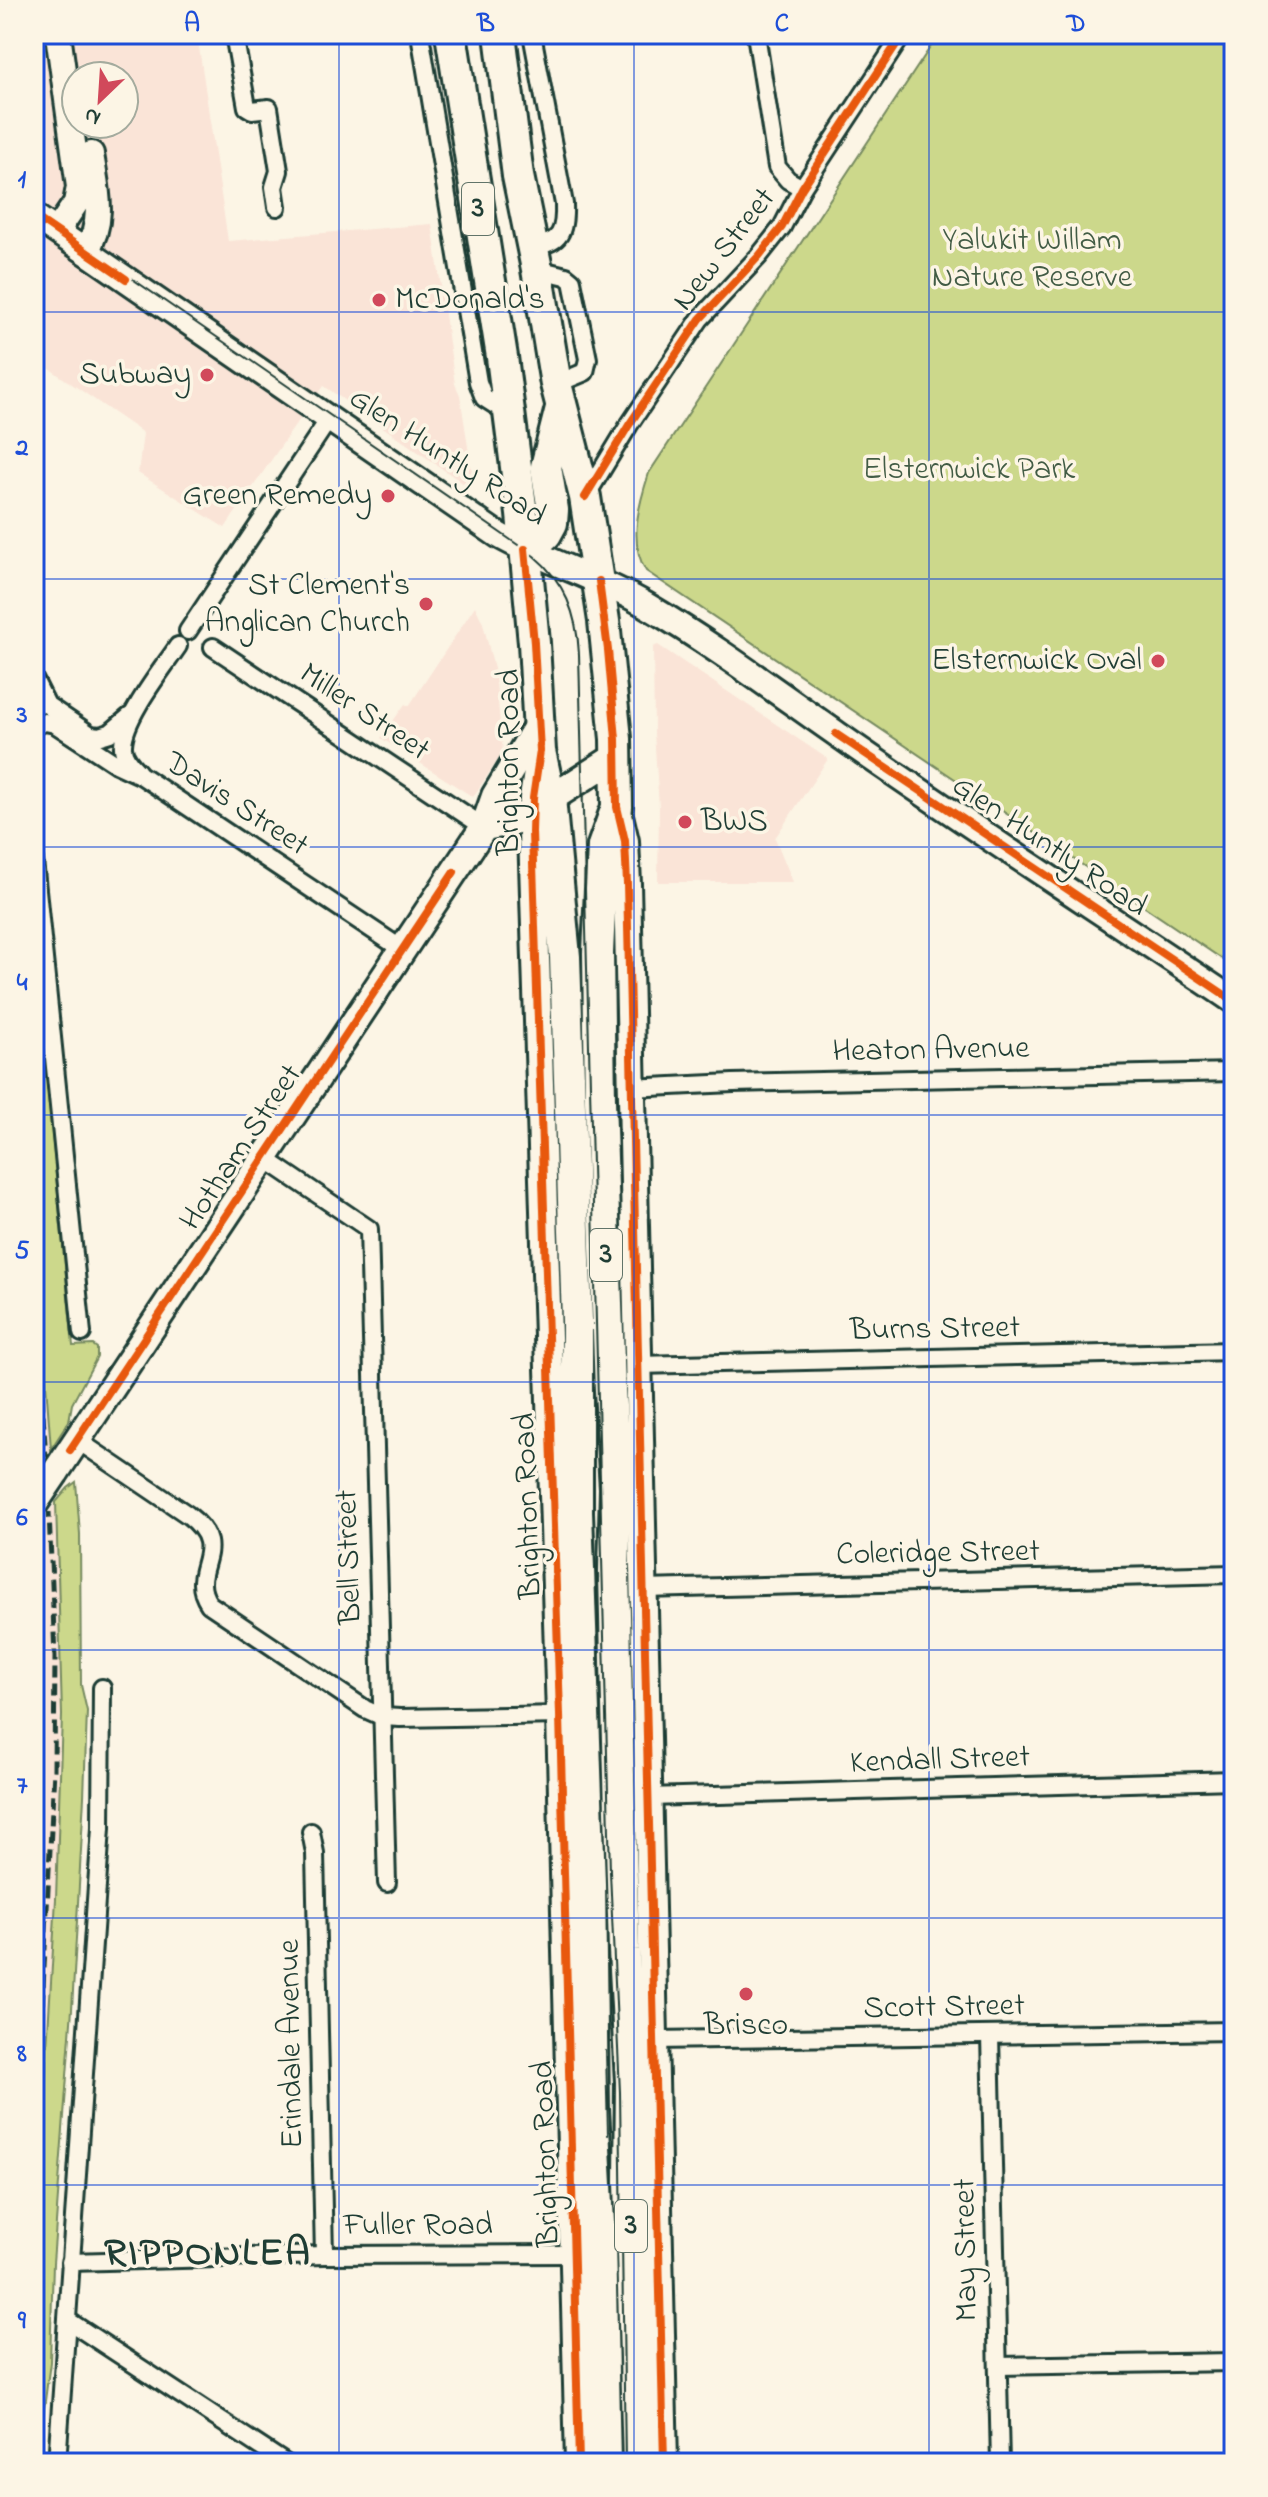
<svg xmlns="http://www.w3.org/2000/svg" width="1268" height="2497" font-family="'Indie Flower',sans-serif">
	<rect width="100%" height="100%" fill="#fcf5e5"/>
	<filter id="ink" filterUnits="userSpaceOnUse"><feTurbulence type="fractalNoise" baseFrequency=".0125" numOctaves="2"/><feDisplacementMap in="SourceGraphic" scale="16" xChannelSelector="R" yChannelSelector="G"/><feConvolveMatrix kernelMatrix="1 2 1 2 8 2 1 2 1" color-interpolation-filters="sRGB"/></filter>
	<g filter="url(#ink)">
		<g fill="#fae4d7" fill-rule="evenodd">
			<path d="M34,34h163l31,207 204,-17 23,160 5,11 13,84 -9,5 -140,-98 -37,51 -62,91 -87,-55 5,-40 -109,-75zM76,76h48v48h-48z"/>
			<polygon points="475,606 483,623 495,673 503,752 473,797 381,738 405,704 409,706"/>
			<polygon points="658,645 828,759 775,838 793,882 658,882 659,807 654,733 653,647"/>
			<polygon points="34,1227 51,1449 34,1475"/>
			<polygon points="56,1502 61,1651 60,1772 56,1899 34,2264 34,1882 40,1674 35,1534"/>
		</g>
		<g fill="#ccd88b" stroke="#768a60" stroke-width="2">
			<path d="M939,34h295v933l-588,-396c-18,-29 -7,-67 3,-98z"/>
			<polygon points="34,953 73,1346 93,1345 97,1348 97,1357 72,1404 69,1421 51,1449 34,1227"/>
			<polygon points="76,1482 80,1534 81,1685 87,1711 84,1797 72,2009 53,2263 50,2362 37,2463 34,2463 34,2264 56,1899 62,1715 56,1502 68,1488"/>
			<polygon points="35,1534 40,1674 34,1882 34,1536"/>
		</g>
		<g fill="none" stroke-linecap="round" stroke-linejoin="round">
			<defs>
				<g id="street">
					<polyline points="234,34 247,107 252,110 269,108 279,171 274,187 277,207"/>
					<polyline points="420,34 478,382 484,398 509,414"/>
					<path d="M532,34l32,170c1,27 -3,40 -31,42"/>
					<polyline points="756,34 777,167 788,180 802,188"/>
					<polyline points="537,269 566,276 572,281 588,359 585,372 556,384"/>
					<polyline points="586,496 629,425 700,319 759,256 782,227 802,188 903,34"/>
					<polyline points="188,631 329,419"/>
					<polyline points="213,647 484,827"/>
					<polyline points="34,679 47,705 91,735 100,736 110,733 130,716"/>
					<polyline points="34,726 45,722 55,724 116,764 142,776 403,950"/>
					<path d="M138,772c-7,-7 -16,-16 -15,-27 1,-28 39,-75 55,-99"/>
					<polyline points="34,860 82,1333"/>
					<polyline points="630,1088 733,1083 1234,1072"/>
					<polyline points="264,1158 369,1229 387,1883"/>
					<polyline points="638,1365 1234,1351"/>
					<path d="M77,1440l111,75c46,35 -3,54 21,89l156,105 18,8 17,1 160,-3"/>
					<polyline points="643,1589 1234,1574"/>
					<polyline points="648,1797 1234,1780"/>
					<polyline points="311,1832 315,1853 324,2255"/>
					<polyline points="990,2036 1000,2463"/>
					<polyline points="654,2040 1234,2031"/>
					<polyline points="70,2262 324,2255 574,2254"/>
					<polyline points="67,2320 285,2463"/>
					<polyline points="998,2366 1234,2362"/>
					<polyline points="57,2463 101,1828 102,1688"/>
				</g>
				<g id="secondary">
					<path d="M34,216l464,319c47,27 101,42 148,70 66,39 128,85 191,129 130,91 265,178 397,267"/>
					<polyline points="57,231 76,203 79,187 58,34"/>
					<path d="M86,251c20,-31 10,-63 5,-97"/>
				</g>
				<g id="primary">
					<polyline points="539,760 533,798 532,832 560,1715 579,2463"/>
					<polyline points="617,807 625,841 627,884 664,2463"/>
					<polyline points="484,827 508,823 519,819 617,756"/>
					<polyline points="55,1473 484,827 495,796 538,725"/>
				</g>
				<g id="highway">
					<polyline points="451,34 502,357 522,514 534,643 540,751 550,798 565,957 577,1321 577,1512 590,1884 593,2109 600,2242 605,2463"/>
					<polyline points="500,34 518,176 537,269 556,384 585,497 604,621 616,739 617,807 603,846 598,953 600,1100 610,1390 616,1488 614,1572 617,1705 624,1950 631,2082 630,2181 638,2463"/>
					<polyline points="527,551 546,534 552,523 553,510 546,467 561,408"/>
				</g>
			</defs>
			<use href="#street" stroke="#1f3d34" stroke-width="22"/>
			<use href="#secondary" stroke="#1f3d34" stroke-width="30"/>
			<use href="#primary" stroke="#1f3d34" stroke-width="32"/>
			<use href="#highway" stroke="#1f3d34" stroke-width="36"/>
			<use href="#street" stroke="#fcf5e5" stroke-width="16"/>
			<use href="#secondary" stroke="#fcf5e5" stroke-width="24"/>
			<use href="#primary" stroke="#fcf5e5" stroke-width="26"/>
			<use href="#highway" stroke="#fcf5e5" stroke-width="30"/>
			<g stroke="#1f3d34" stroke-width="2">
				<path d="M34,211l500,345c31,26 43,58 45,98l31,1218 10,220 5,371"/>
				<polyline points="606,2051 608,2135"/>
			</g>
			<g stroke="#1f3d34" stroke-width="5" stroke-dasharray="12 6" stroke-linecap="butt">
				<polyline points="34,1289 46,1457"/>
				<polyline points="34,2166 54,1770 55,1657 49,1512"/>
			</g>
			<defs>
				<polyline id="primary-bridge" points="34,1504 55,1473"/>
			</defs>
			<use href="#primary-bridge" stroke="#1f3d34" stroke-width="32" stroke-linecap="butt"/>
			<use href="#primary-bridge" stroke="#fcf5e5" stroke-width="26"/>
			<defs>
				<g id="cycleway">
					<polyline points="34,216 126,279"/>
					<polyline points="585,497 629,425 700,319 759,256 782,227 802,188 903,34"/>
					<polyline points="525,549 534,643 540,751 533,798 532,832 560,1715 579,2463"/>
					<polyline points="599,581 608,650 616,739 617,807 625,841 627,884 664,2463"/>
					<polyline points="836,734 1234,1001"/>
					<polyline points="70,1450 454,872"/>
				</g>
			</defs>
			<use href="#cycleway" stroke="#fcf5e5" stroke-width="13"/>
			<use href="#cycleway" stroke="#e8590c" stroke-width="8"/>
		</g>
	</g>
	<path fill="none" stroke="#1d4ed8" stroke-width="2" stroke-opacity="0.55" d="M339,34v2429M634,34v2429M929,34v2429M34,312h1200M34,579h1200M34,847h1200M34,1115h1200M34,1382h1200M34,1650h1200M34,1918h1200M34,2185h1200"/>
	<g fill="#d1495b" stroke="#fcf5e5" stroke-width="3">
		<circle cx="379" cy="300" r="8"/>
		<circle cx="207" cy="375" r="8"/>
		<circle cx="388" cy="496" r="8"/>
		<circle cx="426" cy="604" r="8"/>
		<circle cx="1158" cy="661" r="8"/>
		<circle cx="685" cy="822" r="8"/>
		<circle cx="746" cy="1994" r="8"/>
	</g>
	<g text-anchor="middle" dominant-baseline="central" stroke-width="7" stroke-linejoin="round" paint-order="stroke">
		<g fill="#fcf5e5" stroke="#617469" stroke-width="2">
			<rect x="462" y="183" width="32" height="52" rx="6"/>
			<rect x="590" y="1229" width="32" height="52" rx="6"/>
			<rect x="615" y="2200" width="32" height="52" rx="6"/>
		</g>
		<g font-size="30" font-weight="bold" fill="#1f3d34">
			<text x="478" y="209">3</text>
			<text x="606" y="1255">3</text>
			<text x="631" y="2226">3</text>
		</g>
		<g font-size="32" fill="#425c45" stroke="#fcf5e5">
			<text x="1032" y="241">Yalukit Willam<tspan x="1032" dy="37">Nature Reserve</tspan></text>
			<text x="969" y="470">Elsternwick Park</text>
		</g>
		<g font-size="32" fill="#1f3d34" stroke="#fcf5e5">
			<text transform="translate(725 250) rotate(-52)">New Street</text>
			<text transform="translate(447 458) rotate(33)">Glen Huntly Road</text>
			<text transform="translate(364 713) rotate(34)">Miller Street</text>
			<text transform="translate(510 762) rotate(-90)">Brighton Road</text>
			<text transform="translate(236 805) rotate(33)">Davis Street</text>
			<text transform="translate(1049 847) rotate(34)">Glen Huntly Road</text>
			<text transform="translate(931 1051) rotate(-1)">Heaton Avenue</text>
			<text transform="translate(242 1148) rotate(-56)">Hotham Street</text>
			<text transform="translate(935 1330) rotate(-1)">Burns Street</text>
			<text transform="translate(529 1506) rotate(-92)">Brighton Road</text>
			<text transform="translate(938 1554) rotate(-1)">Coleridge Street</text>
			<text transform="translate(350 1557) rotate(-92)">Bell Street</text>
			<text transform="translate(940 1761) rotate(-2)">Kendall Street</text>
			<text transform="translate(944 2008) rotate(-1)">Scott Street</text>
			<text transform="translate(292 2044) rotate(-91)">Erindale Avenue</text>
			<text transform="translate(547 2154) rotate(-92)">Brighton Road</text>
			<text x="418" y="2226">Fuller Road</text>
			<text transform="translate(967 2250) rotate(-91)">May Street</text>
		</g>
		<g font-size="32" fill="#1f3d34" stroke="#fcf5e5" text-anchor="end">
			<text x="395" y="300" text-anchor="start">McDonald's</text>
			<text x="191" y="375">Subway</text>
			<text x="372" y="496">Green Remedy</text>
			<text x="410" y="586">St Clement's<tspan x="410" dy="37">Anglican Church</tspan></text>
			<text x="1142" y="661">Elsternwick Oval</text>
			<text x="701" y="822" text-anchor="start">BWS</text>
			<text x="746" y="2026" text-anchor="middle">Brisco</text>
		</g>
		<g font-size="40" font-weight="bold" letter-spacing="2" fill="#1f3d34" stroke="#fcf5e5">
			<text x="208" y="2254">RIPPONLEA</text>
		</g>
	</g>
	<rect width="1268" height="2497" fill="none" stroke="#fcf5e5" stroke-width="88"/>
	<g transform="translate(100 100) rotate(205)"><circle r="38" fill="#fcf5e5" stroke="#a4ab9e" stroke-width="2"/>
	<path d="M0-6L14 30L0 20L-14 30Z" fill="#d1495b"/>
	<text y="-12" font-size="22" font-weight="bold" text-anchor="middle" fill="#1f3d34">N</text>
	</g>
	<rect x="44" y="44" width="1180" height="2409" fill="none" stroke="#1d4ed8" stroke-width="3"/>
	<g font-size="26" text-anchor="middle" font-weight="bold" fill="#1d4ed8">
		<text x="192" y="31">A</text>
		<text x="486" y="31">B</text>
		<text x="782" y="31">C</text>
		<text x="1076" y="31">D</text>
		<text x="22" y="187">1</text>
		<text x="22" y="455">2</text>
		<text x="22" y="722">3</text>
		<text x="22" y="990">4</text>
		<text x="22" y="1258">5</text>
		<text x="22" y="1525">6</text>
		<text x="22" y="1793">7</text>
		<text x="22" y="2061">8</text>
		<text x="22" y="2328">9</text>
	</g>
</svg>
